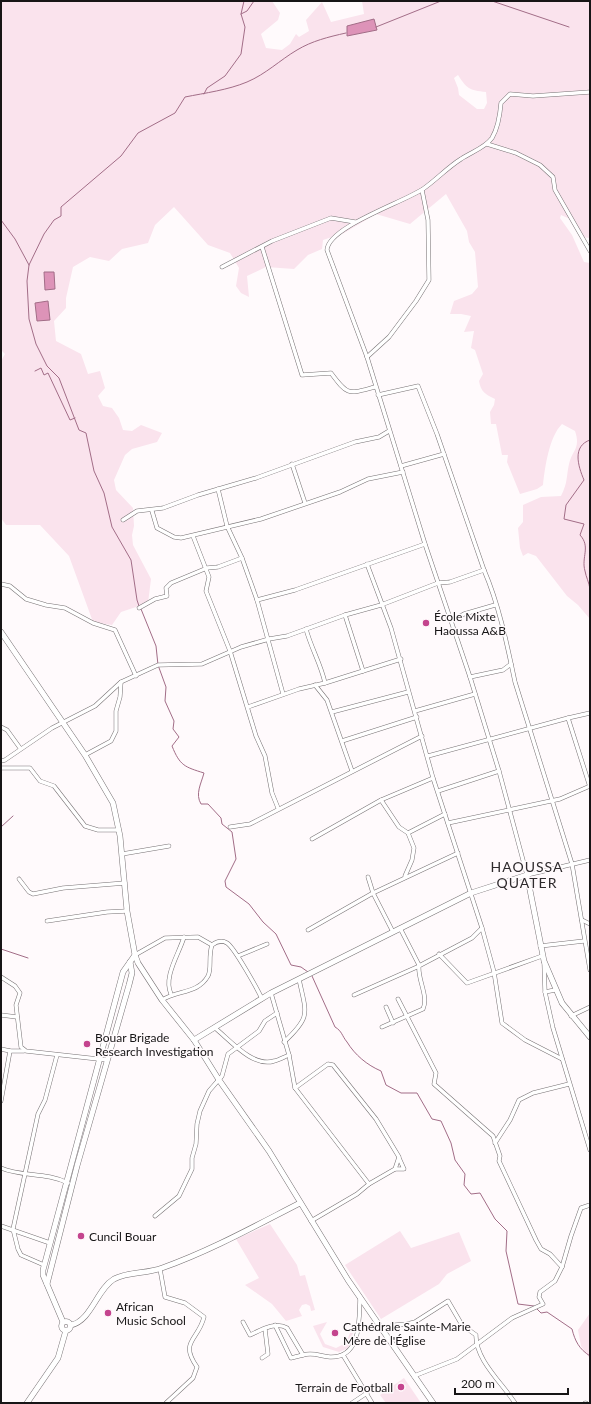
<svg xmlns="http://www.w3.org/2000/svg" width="591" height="1404" font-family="Lato,sans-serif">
	<rect width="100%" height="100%" fill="#fffafc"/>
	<g fill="#fae3ed" fill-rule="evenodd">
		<path d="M1,1h271l8,12 -2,7 -17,14 5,14 16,2 8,-6 6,-10 3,3 10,-6 -3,-11 16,-18 9,20 33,-8 -2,-13h228v237l-10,-1 -10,-18 -9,-4 -1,3 12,17 12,27 6,1v356l-12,-14 -11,-9 -31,-40 -8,-3 -5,3 -3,-8 -2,-20 5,-6v-17l18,-8 20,-1c7,-14 5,-18 8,-32 3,-14 12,-15 6,-33l-13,-7c-13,13 -17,43 -19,61l-6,4 -17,5 -13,-32 1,-7h-6l-6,-31h-5l-1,-12 4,-7 1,-6c-10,-5 -14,-7 -16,-18l4,-7 -8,-24 -4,-2 3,-17 -10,1 7,-16 -10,-2h-11l4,-13 18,-7 6,-7 -3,-35 -6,-10 -2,-11 -21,-37 -36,30 -34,-10 -32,19 -21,7 -1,9 -14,6 -14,14 -28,-2 -19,9 2,21 -8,-4 -5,-7 3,-18 -9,-15 -22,-8 -34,-38 -19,18 -7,18 -26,6 -13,12 -19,-4 -17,10 -7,31v10l-12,13 2,20 25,13 7,20 12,-3 5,17 -7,8 5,10 9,2 7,10 4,12 9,1 9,-6 21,8 -5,9 -25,7 -7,6 -11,25 2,10 17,18 1,18 -2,9 1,10 18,34 -3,24 -27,9 -9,13 -19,-3 -24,-66 -29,-31h-34l-5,-7v-157l4,-7 -4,-4zM458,75c9,14 11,15 28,17l1,11 -3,6h-7l-18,-14 -1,-7 -4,-10z"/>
		<polygon points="270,1224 297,1265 300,1276 305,1275 315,1310 311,1311 310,1306 306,1304 302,1305 299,1310 302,1316 286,1321 272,1304 245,1285 259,1278 236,1239"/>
		<polygon points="400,1231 411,1248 459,1232 471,1261 447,1274 439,1284 381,1319 345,1265"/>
		<polygon points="590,1313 590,1359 581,1346 578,1330"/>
		<polygon points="327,1322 320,1334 325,1344 336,1348 346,1343 350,1333 353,1333 348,1348 339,1352 323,1347 313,1326"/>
		<polygon points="404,1378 421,1403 386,1403 380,1395"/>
	</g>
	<g fill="#dd93b8" stroke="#a26d87">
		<polygon points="374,19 377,30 347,36 347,26"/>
		<polygon points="44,272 54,272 55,289 45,290"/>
		<polygon points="48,301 50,320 37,321 35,303"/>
	</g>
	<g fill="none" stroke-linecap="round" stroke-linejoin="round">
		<g stroke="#a26d87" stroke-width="1">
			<polyline points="492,1 569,27"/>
			<polyline points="241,14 247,11 254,1"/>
			<polyline points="376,27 441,1"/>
			<polyline points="204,94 207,88 225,76 241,54 245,27 241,14 244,1"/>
			<polyline points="1,220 15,239 29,265"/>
			<polyline points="35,371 41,368 44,375 48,373 70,420 75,418"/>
			<path d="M590,440c-18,6 -12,26 -6,40l-18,25 -2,14 20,5 -4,11c11,12 1,22 5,36 1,6 4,11 5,18"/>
			<path d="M139,606l-2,-6 -6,-40 -19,-33 -8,-34 -10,-22 -8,-38 -7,-3 -20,-52 -12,-12 -11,-22 -7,-25 -2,-38 2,-16 15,-31 10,-14 7,-4v-9l60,-51 17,-23 37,-20 10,-16c20,-4 43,-7 62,-15 19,-8 33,-22 50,-32 15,-9 31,-13 49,-17"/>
			<path d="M141,609l15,37 2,19 8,22 -1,14 9,20 -1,8 6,8 -7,9c8,20 13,21 32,27 -3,11 -9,21 -3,31h7l13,14 1,6 10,8 4,27 -11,22 1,6 23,17 14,18 13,12 15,31 10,2 7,5"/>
			<polyline points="1,827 13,816"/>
			<polyline points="1,949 28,958"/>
			<path d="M312,976l23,51c7,4 7,9 12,15 8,13 20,23 34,29l5,14 15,8h16l15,26 9,2 10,22 4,17 10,14 -1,11 7,9 9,-1 15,26 12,12 -1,20 12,53 16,2"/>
			<path d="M536,1308l5,5 6,-1 25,17c3,12 7,20 18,27"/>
		</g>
		<defs>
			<g id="street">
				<path d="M590,92l-57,4 -23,-2 -9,9c-1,12 -3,25 -9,35 -7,10 -21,14 -31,21 -13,8 -25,21 -38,30 -19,13 -95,38 -96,61l40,107 58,187 45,133 29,94 28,104 63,-15"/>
				<polyline points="487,144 516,153 540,165 553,177 555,190 590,251"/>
				<path d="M262,247l40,128 29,-2c17,23 17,21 44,14"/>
				<polyline points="222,267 272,241 331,218 355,222"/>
				<polyline points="367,357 389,337 416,301 429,280 428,220 422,190"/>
				<polyline points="378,395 418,386 437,434 484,570"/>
				<polyline points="292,464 305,503"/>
				<polyline points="401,466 444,454"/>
				<polyline points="218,489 227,526 242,558 257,600 283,694"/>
				<polyline points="152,511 157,528 174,537 181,538 261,519 340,492 368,479 403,472"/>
				<polyline points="123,520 137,511 163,508 198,495 256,478 355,442 379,437 389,431"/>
				<polyline points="193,536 209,577 206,591 230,651 256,736 265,756 272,793 278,808"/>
				<polyline points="367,564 391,628 433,778 482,928 494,972 502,1023 525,1040 562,1059"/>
				<polyline points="1,584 10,586 26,599 46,605 65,608 93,623 115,630 136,676"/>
				<polyline points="257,600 295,590 425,544"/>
				<polyline points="139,608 155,599 167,596 166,588 171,583 207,568 218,567 242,558"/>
				<polyline points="345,615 363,671"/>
				<polyline points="451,621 464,614 495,605"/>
				<path d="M306,629c5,19 15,35 19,54"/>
				<polyline points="470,677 503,670 511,664"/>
				<polyline points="315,685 327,700 352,771"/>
				<polyline points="248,707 299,689 325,683 401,659"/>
				<polyline points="415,711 475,694"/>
				<polyline points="332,712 408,692"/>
				<polyline points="568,718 590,713"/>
				<polyline points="1,727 7,730 20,748"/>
				<polyline points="342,741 417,717"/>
				<polyline points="85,755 111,741 116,731 116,711 120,697 121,682"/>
				<polyline points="428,756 568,718 590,787"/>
				<path d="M1,761l4,-1 47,-32 43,-22 26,-24 37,-17 44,-1 39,-17 28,-8 18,-3 58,-21 36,-10 57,-22 12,-1 34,-12c15,35 23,74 31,112l57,182 18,106"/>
				<polyline points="1,768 30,768 40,781 54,786 85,826 98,830 119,830"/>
				<polyline points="438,791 499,771"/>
				<polyline points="381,800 399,827 408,833 414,848 412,860 405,876"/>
				<polyline points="448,823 560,799 590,786"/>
				<polyline points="230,827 250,824 422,736"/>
				<polyline points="408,833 445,814"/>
				<polyline points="312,839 381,800 433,778"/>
				<polyline points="122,854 169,846"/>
				<polyline points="368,877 373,893 393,932"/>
				<polyline points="19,879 29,892 33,894 63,888 125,883"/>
				<polyline points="582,920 590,924"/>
				<polyline points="47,921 107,912 127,911"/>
				<polyline points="308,930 373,893 458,853"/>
				<polyline points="540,946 584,941"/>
				<polyline points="439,954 467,983 542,956"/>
				<polyline points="135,955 165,938 198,937 212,945"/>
				<polyline points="238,956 267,944"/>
				<polyline points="544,962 545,992 553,1028 590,1150"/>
				<polyline points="1,977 15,986 20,993 16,1005 21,1047 26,1051 107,1060"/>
				<polyline points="545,992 555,990"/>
				<polyline points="271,993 289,1055 295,1088 369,1184 357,1194 311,1221"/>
				<path d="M171,994c-8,-17 8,-40 13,-57"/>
				<polyline points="354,995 417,967 472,938 482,928"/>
				<polyline points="398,999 436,1073 434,1084 493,1136 500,1156 499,1161 536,1240 541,1249 550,1254 562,1267"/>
				<path d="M162,1000c15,-10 36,-6 46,-24 4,-7 0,-20 4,-31 4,-3 10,-5 15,-2 7,4 31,47 35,56"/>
				<polyline points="386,1007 393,1023"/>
				<polyline points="1,1015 17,1017"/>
				<polyline points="571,1016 590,1007"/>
				<path d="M382,1027l41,-18c6,-13 -6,-30 -4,-44l-19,-37"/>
				<path d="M215,1028c15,12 38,40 59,33 5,-1 10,-4 15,-6"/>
				<path d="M284,1042c28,-26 22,-29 15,-63"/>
				<polyline points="1,1049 10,1051 1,1101"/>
				<polyline points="9,1051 24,1051"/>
				<polyline points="295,1088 328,1064 333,1065 376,1119 399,1157 395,1169 369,1184"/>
				<polyline points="495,1143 510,1120 519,1100 533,1093 569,1084"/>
				<path d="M1,1168c21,9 45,4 67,15"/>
				<polyline points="395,1169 404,1169 399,1158"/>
				<polyline points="155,1216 179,1196 192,1169 192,1158 196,1144 197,1124 200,1111 209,1091 222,1076 228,1054 259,1031 265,1021 277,1013"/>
				<polyline points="1,1226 50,1243"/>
				<polyline points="44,1265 21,1255 18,1249 13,1229 38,1114 45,1100 57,1055"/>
				<path d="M160,1269l5,28 20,6 19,14c-6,24 -25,24 -7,50l-4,11 -27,25"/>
				<path d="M243,1322l7,13c11,-5 26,-14 37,-7l16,27c10,-3 17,1 27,2 32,1 29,-38 30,-60"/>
				<polyline points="275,1325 291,1358 303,1355"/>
				<path d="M381,1329l14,-4 12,-1 8,-2 33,-21 14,24 14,10c-1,24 26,48 39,68"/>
				<polyline points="343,1355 372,1403"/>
				<polyline points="262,1358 268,1354 265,1329"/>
				<polyline points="414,1376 457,1359 512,1318 543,1304 539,1297 540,1292 555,1281 562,1267 571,1236 581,1208 590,1205"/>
				<polyline points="352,1403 367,1393"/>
				<polyline points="585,1403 586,1403"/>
			</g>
			<g id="secondary">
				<polyline points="1,632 85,755 113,803 120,836 127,911 135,955 138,963 162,1000 194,1040 219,1080 269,1151 348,1280 433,1403"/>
				<polyline points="194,1040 271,993 471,893 527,875 544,961 562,1003 590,1037"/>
				<polyline points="47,1284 77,1166 129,985 132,973 130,962"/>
				<circle cx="66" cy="1326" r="4.5"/>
				<polyline points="63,1322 43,1275 43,1270 123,972 135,955"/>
				<path d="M71,1325c20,-4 26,-36 43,-46 15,-8 33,-5 48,-11 48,-17 93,-42 138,-65"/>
				<polyline points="27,1403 58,1358 66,1330"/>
			</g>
		</defs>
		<use href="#street" stroke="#777274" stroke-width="4.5"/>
		<use href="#secondary" stroke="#777274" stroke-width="6"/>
		<use href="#street" stroke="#fff" stroke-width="3.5"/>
		<use href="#secondary" stroke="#fff" stroke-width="5"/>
	</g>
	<g fill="#c4448e" stroke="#fffafc" stroke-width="1.5">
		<circle cx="426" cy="623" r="4"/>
		<circle cx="87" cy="1044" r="4"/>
		<circle cx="81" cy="1236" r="4"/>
		<circle cx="108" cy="1313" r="4"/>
		<circle cx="335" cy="1333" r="4"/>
		<circle cx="401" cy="1387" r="4"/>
	</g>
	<g text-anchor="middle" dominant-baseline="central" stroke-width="3" stroke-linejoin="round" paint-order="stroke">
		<g font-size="12" fill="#171516" stroke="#fffafc" text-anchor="start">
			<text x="434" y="616">École Mixte<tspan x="434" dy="14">Haoussa A&amp;B</tspan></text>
			<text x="95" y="1037">Bouar Brigade<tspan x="95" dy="14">Research Investigation</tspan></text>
			<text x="89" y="1236">Cuncil Bouar</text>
			<text x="116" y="1306">African<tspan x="116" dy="14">Music School</tspan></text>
			<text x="343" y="1326">Cathédrale Sainte-Marie<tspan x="343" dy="14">Mère de l'Église</tspan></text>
			<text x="393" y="1387" text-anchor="end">Terrain de Football</text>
		</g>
		<g font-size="14" letter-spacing="1" fill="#2e2a2c" stroke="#fffafc">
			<text x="527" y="866">HAOUSSA<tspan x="527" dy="16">QUATER</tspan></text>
		</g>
	</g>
	<rect width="591" height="1404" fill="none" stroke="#171516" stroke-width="4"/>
	<path d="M455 1388v6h113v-6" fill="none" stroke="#171516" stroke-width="2"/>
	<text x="461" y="1388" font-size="12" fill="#171516" stroke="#fffafc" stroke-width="3" paint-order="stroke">200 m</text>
</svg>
